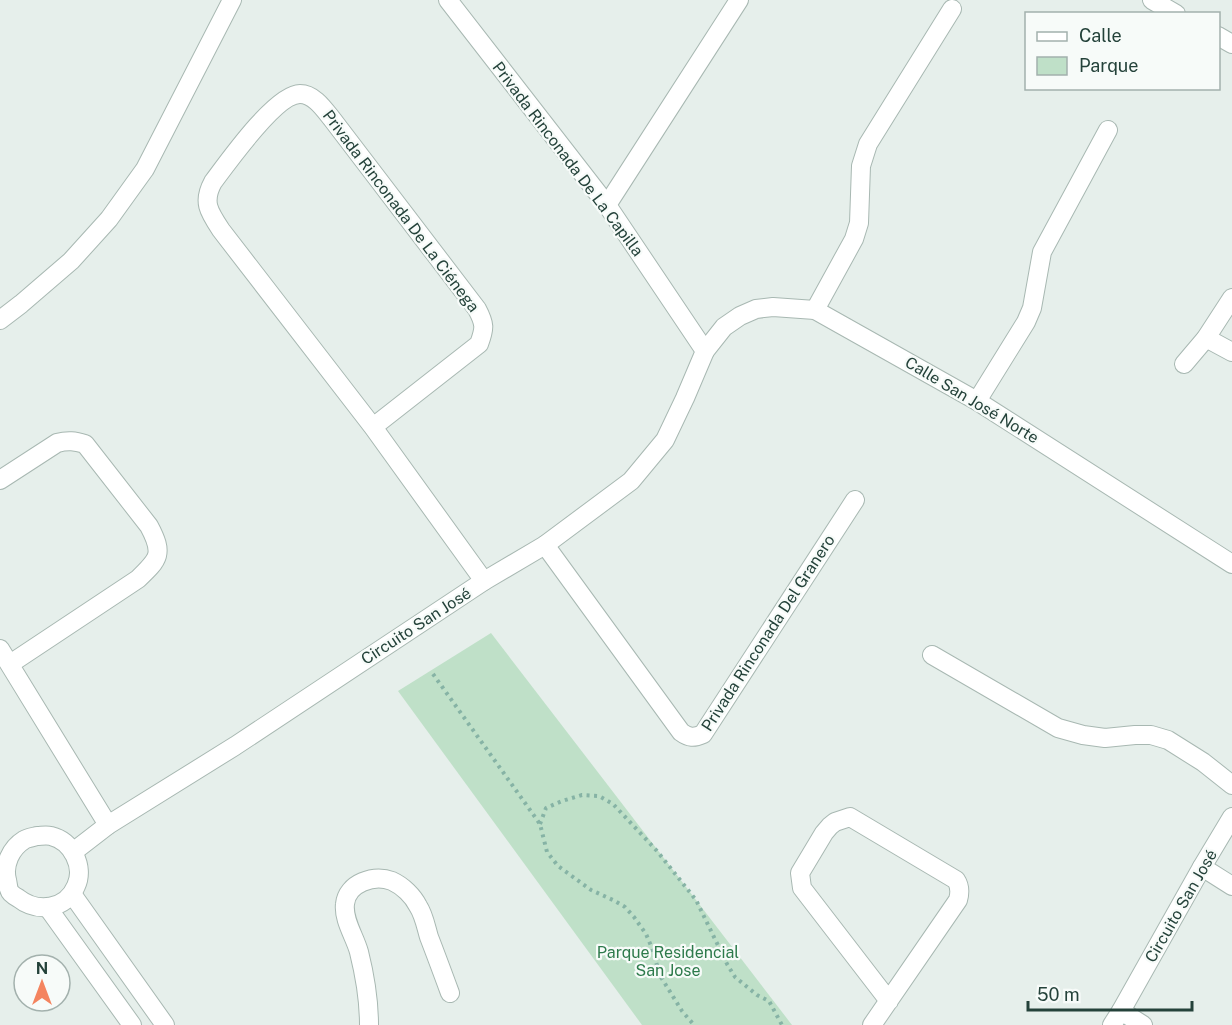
<svg xmlns="http://www.w3.org/2000/svg" width="1232" height="1025" font-family="'Public Sans',sans-serif">
	<rect width="100%" height="100%" fill="#e6efeb"/>
	<polygon fill="#bfe0c8" points="491,633 792,1025 642,1025 398,691"/>
	<g fill="none" stroke-linecap="round" stroke-linejoin="round">
		<defs>
			<g id="minor">
				<polyline points="448,0 607,205 705,351"/>
				<polyline points="607,205 739,0"/>
				<polyline points="815,310 854,239 859,223 861,166 868,144 952,9"/>
				<polyline points="1206,338 1232,352"/>
				<polyline points="1184,364 1206,338 1232,298"/>
				<polyline points="977,401 1026,322 1032,308 1042,252 1108,130"/>
				<path d="M373,427l106,-83c6,-16 6,-20 -2,-35l-145,-190c-8,-10 -18,-25 -32,-25 -24,0 -72,68 -87,88 -11,20 -4,30 8,48l152,197 111,154"/>
				<path d="M0,480l57,-37c11,-3 18,-2 28,1l64,82c15,28 10,33 -11,53l-128,85"/>
				<path d="M545,545l136,187c8,6 13,6 22,2l152,-234"/>
				<polyline points="0,649 108,825"/>
				<polyline points="932,655 1058,728 1083,735 1105,738 1135,735 1151,735 1168,740 1203,762 1232,785"/>
				<path d="M37,836c4,0 9,-1 14,0 21,5 34,31 25,50 -10,24 -39,27 -58,12 -2,-1 -5,-3 -7,-5 -3,-3 -3,-9 -4,-13 -4,-15 4,-32 17,-40 3,-2 9,-3 13,-4z"/>
				<polyline points="73,852 108,825 235,746 484,581 545,545 631,481 665,440 685,398 705,351 724,327 740,316 756,309 773,307 815,310 977,401 1232,564"/>
				<polyline points="1202,867 1232,886"/>
				<polyline points="72,894 165,1025"/>
				<polyline points="48,908 132,1025"/>
				<polyline points="1121,1011 1143,1025"/>
				<path d="M369,1025c0,-25 -4,-49 -10,-73 -4,-15 -16,-32 -14,-48 2,-21 29,-30 47,-23 11,5 21,15 26,25 6,9 8,21 11,31 7,18 14,37 21,56"/>
				<path d="M872,1025l86,-125c2,-7 2,-14 -2,-20l-106,-63 -15,5 -5,4 -6,7 -24,40 2,15 87,113"/>
				<polyline points="1112,1025 1121,1011 1202,867 1232,817"/>
			</g>
			<g id="tertiary">
				<polyline points="1152,0 1176,14"/>
				<polyline points="1218,36 1232,44"/>
				<polyline points="0,320 21,304 71,261 109,219 145,169 232,0"/>
			</g>
		</defs>
		<use href="#minor" stroke="#a8b8b2" stroke-width="20"/>
		<use href="#tertiary" stroke="#a8b8b2" stroke-width="20"/>
		<g stroke="#86b3a5" stroke-width="4" stroke-dasharray="3 4.5" stroke-linecap="butt">
			<polyline points="433,674 540,824 547,852 558,866 591,890 613,900 625,907 634,917 646,934 654,953 659,974 682,1011 694,1025"/>
			<polyline points="540,824 546,808 562,801 582,795 599,796 613,804 657,851 696,900 727,964 735,977 757,995 769,1001 782,1025"/>
		</g>
		<use href="#minor" stroke="#fff" stroke-width="18"/>
		<use href="#tertiary" stroke="#fff" stroke-width="18"/>
	</g>
	<g text-anchor="middle" dominant-baseline="central" stroke-width="4.5" stroke-linejoin="round" paint-order="stroke">
		<g font-size="16" fill="#24423a" stroke="#f7fbf9">
			<text transform="translate(568 159) rotate(53)">Privada Rinconada De La Capilla</text>
			<text transform="translate(401 211) rotate(53)">Privada Rinconada De La Ciénega</text>
			<text transform="translate(972 400) rotate(31)">Calle San José Norte</text>
			<text transform="translate(416 626) rotate(-33)">Circuito San José</text>
			<text transform="translate(768 633) rotate(-57)">Privada Rinconada Del Granero</text>
			<text transform="translate(1181 906) rotate(-60)">Circuito San José</text>
		</g>
		<g font-size="16" fill="#2d7a4b" stroke="#f7fbf9">
			<text x="668" y="952">Parque Residencial<tspan x="668" dy="18">San Jose</tspan></text>
		</g>
	</g>
	<rect x="1025" y="12" width="195" height="78" fill="#f7fbf9" stroke="#a3b1ad" stroke-width="1.5"/>
	<rect x="1037" y="32" width="30" height="9" fill="#ffffff" stroke="#a3b1ad" stroke-width="1.5"/>
	<text x="1079" y="42" font-size="18" fill="#24423a">Calle</text>
	<rect x="1037" y="57" width="30" height="18" fill="#bfe0c8" stroke="#a3b1ad" stroke-width="1.5"/>
	<text x="1079" y="72" font-size="18" fill="#24423a">Parque</text>
	<g transform="translate(42 983)"><circle r="28" fill="#f7fbf9" stroke="#a3b1ad" stroke-width="1.5"/>
	<path d="M0-4.5L10 22L0 15L-10 22Z" fill="#f4845f"/>
	<text y="-9" font-size="16" font-weight="bold" text-anchor="middle" fill="#24423a">N</text>
	</g>
	<path d="M1028 1001v9h164v-9" fill="none" stroke="#24423a" stroke-width="3"/>
	<text x="1037" y="1001" font-size="18" fill="#24423a" stroke="#f7fbf9" stroke-width="4.5" paint-order="stroke">50 m</text>
</svg>
